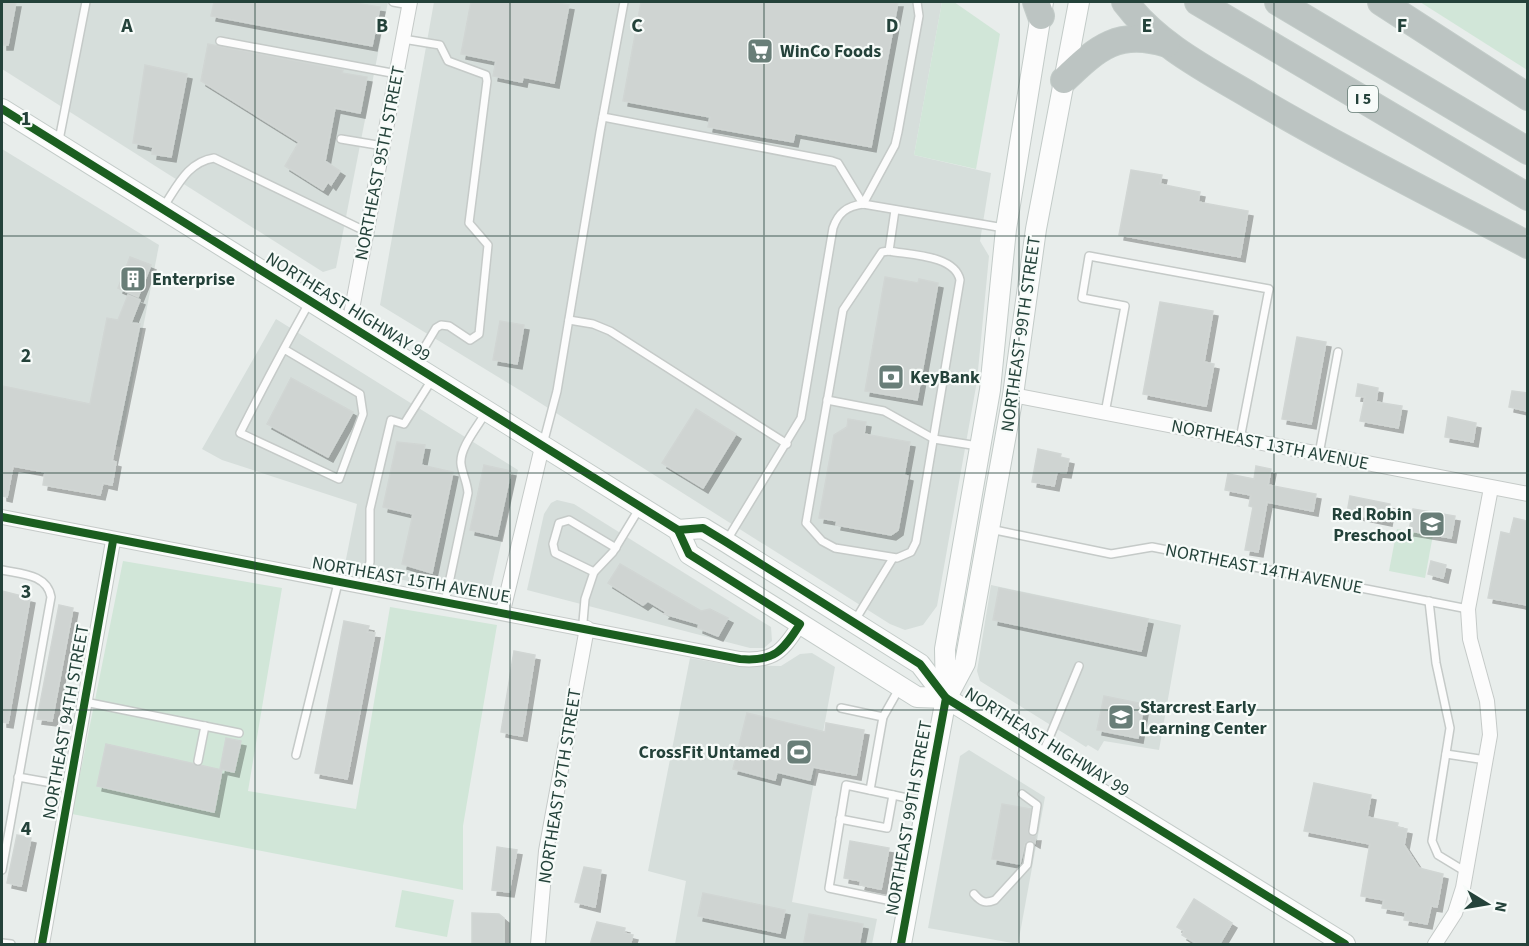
<svg xmlns="http://www.w3.org/2000/svg" width="1529" height="946" font-family="'Source Sans 3',sans-serif">
	<defs>
		<filter id="shadow"><feDropShadow dx="5" dy="5" stdDeviation="0" flood-color="#0004"/></filter>
	</defs>
	<rect width="100%" height="100%" fill="#e8edeb"/>
	<g fill="#d6dedb">
		<polygon points="2,2 388,2 336,268 323,272 2,69"/>
		<polygon points="434,2 942,2 914,155 991,173 980,241 989,256 977,381 937,606 923,625 905,630 890,624 526,394 380,305"/>
		<polygon points="2,149 159,245 120,447 2,422"/>
		<polygon points="276,319 518,470 489,596 344,569 357,504 222,460 202,449"/>
		<polygon points="557,500 574,504 771,627 772,641 764,648 750,648 527,590 544,514 551,503"/>
		<polygon points="991,585 1181,625 1159,750 1104,741 1098,751 1088,745 1086,747 980,681 977,671"/>
		<polygon points="812,653 835,667 792,902 877,919 872,944 675,944 686,881 648,871 690,658 730,665 781,666 800,654"/>
		<polygon points="969,750 1045,797 1018,944 928,928 960,756"/>
	</g>
	<g fill="#d1e6d8">
		<polygon points="942,2 954,2 1000,34 976,169 914,155"/>
		<polygon points="1420,2 1527,2 1527,70"/>
		<polygon points="1397,529 1433,535 1425,578 1389,571"/>
		<polygon points="123,561 282,588 248,791 356,809 390,607 497,625 463,826 463,890 72,814"/>
		<polygon points="402,890 454,900 447,937 395,927"/>
	</g>
	<g fill="#cfd4d2" stroke="#d1d6d4" stroke-width="1.5" filter="url(#shadow)">
		<polygon points="2,2 16,2 8,45 2,45"/>
		<polygon points="214,2 349,2 380,7 372,46 211,16"/>
		<polygon points="471,2 549,2 569,5 554,83 523,77 522,82 493,76 496,61 461,54"/>
		<polygon points="641,2 898,2 871,147 795,133 793,142 708,127 710,117 623,101"/>
		<polygon points="208,44 343,70 342,73 367,77 360,113 335,108 325,161 340,171 331,185 328,182 323,190 285,166 299,142 201,81"/>
		<polygon points="145,65 187,74 171,157 152,154 153,147 133,143"/>
		<polygon points="1131,170 1162,175 1160,184 1200,192 1198,202 1248,211 1240,257 1119,235"/>
		<polygon points="130,257 151,265 138,297 118,288"/>
		<polygon points="885,277 918,283 919,279 938,283 917,400 865,391"/>
		<polygon points="128,295 140,300 131,323 140,324 112,461 116,462 112,485 103,483 100,495 43,485 45,472 13,466 7,497 2,496 2,386 90,404 107,318 118,320"/>
		<polygon points="1160,302 1213,311 1204,362 1214,364 1206,406 1143,394"/>
		<polygon points="500,321 524,325 517,364 493,360"/>
		<polygon points="1297,337 1326,342 1311,424 1282,419"/>
		<polygon points="291,378 353,412 328,457 267,424"/>
		<polygon points="1358,384 1378,388 1376,402 1402,406 1398,428 1360,421 1365,397 1356,396"/>
		<polygon points="1512,391 1527,393 1527,411 1509,407"/>
		<polygon points="696,409 736,434 703,488 662,463"/>
		<polygon points="1448,417 1476,423 1473,442 1445,437"/>
		<polygon points="848,419 866,422 864,434 910,442 904,475 908,476 898,530 891,535 836,525 837,521 819,518 834,435 847,427"/>
		<polygon points="397,442 425,445 421,465 453,472 432,573 402,564 413,514 383,507"/>
		<polygon points="1038,449 1061,454 1060,457 1069,459 1066,473 1057,472 1054,486 1032,482"/>
		<polygon points="484,465 511,471 497,536 470,530"/>
		<polygon points="1256,466 1271,469 1268,485 1316,494 1313,511 1267,502 1258,552 1245,550 1253,507 1249,506 1251,495 1225,490 1228,474 1254,479"/>
		<polygon points="1350,496 1390,504 1387,521 1347,513"/>
		<polygon points="1413,509 1455,516 1451,538 1409,531"/>
		<polygon points="1514,518 1527,521 1527,605 1488,598 1501,532 1510,534"/>
		<polygon points="1431,561 1446,565 1443,578 1428,574"/>
		<polygon points="620,564 701,611 710,609 728,618 718,636 698,628 699,624 664,614 666,612 648,601 643,605 608,583"/>
		<polygon points="999,588 1148,619 1141,651 993,620"/>
		<polygon points="2,591 30,598 8,723 2,722"/>
		<polygon points="59,605 73,608 52,721 37,719"/>
		<polygon points="344,621 369,626 367,632 375,633 347,779 315,773"/>
		<polygon points="514,651 535,655 522,736 501,732"/>
		<polygon points="1104,696 1144,704 1138,738 1097,730"/>
		<polygon points="747,713 825,732 826,723 864,730 856,775 813,767 810,780 777,772 775,780 733,769"/>
		<polygon points="226,738 241,741 234,772 220,769"/>
		<polygon points="106,744 222,770 214,812 97,786"/>
		<polygon points="1314,783 1371,795 1367,817 1398,823 1397,827 1407,829 1404,845 1419,868 1443,874 1437,907 1431,906 1427,924 1404,920 1406,912 1382,908 1384,900 1361,896 1370,844 1304,831"/>
		<polygon points="1002,804 1031,809 1028,832 1032,836 1036,836 1035,843 1030,840 1025,843 1020,864 992,859"/>
		<polygon points="17,835 31,838 21,886 7,883"/>
		<polygon points="850,841 889,848 881,889 860,885 861,881 844,878"/>
		<polygon points="497,847 517,850 509,892 492,890"/>
		<polygon points="584,867 601,870 595,907 575,902"/>
		<polygon points="703,893 785,910 780,933 698,916"/>
		<polygon points="1194,899 1232,923 1219,945 1199,945 1182,935 1184,931 1177,927"/>
		<polygon points="472,913 499,914 504,918 504,945 472,945"/>
		<polygon points="809,914 863,924 859,945 804,942"/>
		<polygon points="597,922 625,928 624,933 633,935 630,945 590,945"/>
	</g>
	<g fill="none" stroke-linecap="round" stroke-linejoin="round">
		<defs>
			<g id="lane">
				<polyline points="393,2 410,5"/>
				<polyline points="403,39 440,45 448,61 486,75 487,81 469,223 488,245 479,334 470,340 449,326 441,325 436,328 414,365"/>
				<polyline points="220,41 397,74"/>
				<polyline points="603,117 832,161 838,163 863,204"/>
				<polyline points="341,139 383,146"/>
				<polyline points="59,140 86,2"/>
				<polyline points="863,204 895,145 898,132 919,16 917,2"/>
				<path d="M164,206c14,-21 24,-44 50,-48l153,74"/>
				<path d="M889,251c21,4 66,4 71,29l-44,262 -5,10 -14,6 -62,-10 -13,-7 -16,-18 37,-213 39,-58z"/>
				<polyline points="889,251 895,210"/>
				<polyline points="569,320 593,324 610,331 787,444"/>
				<path d="M284,349l76,45 3,20 -24,65 -99,-46c22,-44 45,-87 69,-130"/>
				<polyline points="827,400 884,411 934,439 978,446"/>
				<polyline points="1105,413 1125,306 1082,298 1089,256 1269,289 1240,439"/>
				<polyline points="543,444 557,391 600,132 624,2"/>
				<polyline points="1319,454 1338,352"/>
				<polyline points="990,529 1111,554 1152,547 1468,609"/>
				<path d="M727,540l74,-122 32,-190c5,-15 14,-22 30,-24l141,24"/>
				<path d="M2,570c19,4 45,4 49,27l-49,273"/>
				<polyline points="594,572 555,553 553,544 559,523 569,520 616,548"/>
				<polyline points="363,588 370,562 370,509 391,420 404,424 433,378"/>
				<polyline points="1429,601 1436,663 1450,728 1432,841 1438,855 1466,872"/>
				<path d="M445,602l23,-109c-1,-12 -6,-20 -7,-29 -2,-16 18,-39 25,-52"/>
				<polyline points="854,622 893,558"/>
				<polyline points="587,628 583,622 585,599 594,572 613,552 639,509"/>
				<polyline points="85,702 239,733"/>
				<polyline points="841,708 883,717"/>
				<polyline points="1446,754 1486,760"/>
				<polyline points="296,755 338,583"/>
				<polyline points="1042,755 1079,666"/>
				<polyline points="198,761 205,726"/>
				<polyline points="18,777 69,786"/>
				<polyline points="870,790 883,717 900,687"/>
				<polyline points="1022,794 1037,805 1033,831"/>
				<polyline points="840,819 887,828 893,795"/>
				<path d="M974,894c7,8 11,10 21,6l32,-35 3,-19"/>
				<polyline points="906,904 829,888 846,785 926,802"/>
				<polyline points="2,943 11,944"/>
			</g>
			<g id="street">
				<polyline points="349,325 410,2"/>
				<polyline points="1013,395 1528,494"/>
				<path d="M2,517l738,142c34,3 43,-8 60,-35"/>
				<polyline points="503,611 542,447"/>
				<polyline points="42,944 113,541"/>
				<polyline points="538,944 546,851 587,628"/>
				<polyline points="1435,944 1455,913 1463,888 1490,735 1487,701 1470,639 1468,609 1491,488"/>
			</g>
			<g id="secondary">
				<polyline points="2,109 678,530 689,554 917,697 946,698"/>
				<polyline points="678,530 703,528 726,542 920,664 946,698 1345,944"/>
				<polyline points="948,695 965,663 1013,395 1036,229 1079,2"/>
				<polyline points="901,944 946,698 945,649 990,390 1006,229 1043,2"/>
			</g>
			<g id="highway">
				<polyline points="1036,2 1041,16"/>
				<path d="M1125,2c31,42 82,68 126,94 90,53 184,100 277,149"/>
				<polyline points="1198,2 1528,197"/>
				<polyline points="1278,2 1528,151"/>
				<polyline points="1381,2 1528,97"/>
				<path d="M1064,80c34,-33 55,-51 103,-36"/>
			</g>
		</defs>
		<use href="#lane" stroke="#c5cac8" stroke-width="10"/>
		<use href="#street" stroke="#c5cac8" stroke-width="16"/>
		<use href="#secondary" stroke="#c3cbc8" stroke-width="22"/>
		<use href="#highway" stroke="#c3ccc9" stroke-width="28"/>
		<use href="#lane" stroke="#fcfcfc" stroke-width="7"/>
		<use href="#street" stroke="#fcfcfc" stroke-width="14"/>
		<use href="#secondary" stroke="#fcfcfc" stroke-width="20"/>
		<use href="#highway" stroke="#bcc4c2" stroke-width="26"/>
		<defs>
			<g id="cycleway">
				<path d="M2,109l676,421 11,24 111,70c-17,27 -26,38 -60,35l-738,-142"/>
				<polyline points="678,530 703,528 726,542 920,664 946,698 1345,944"/>
				<polyline points="42,944 113,541"/>
				<polyline points="901,944 946,698"/>
			</g>
		</defs>
		<use href="#cycleway" stroke="#f7fbf9" stroke-width="11"/>
		<use href="#cycleway" stroke="#1b5e20" stroke-width="8"/>
	</g>
	<path fill="none" stroke="#24423a" stroke-width="1.5" stroke-opacity="0.55" d="M255,2v942M510,2v942M764,2v942M1019,2v942M1274,2v942M2,236h1526M2,473h1526M2,710h1526"/>
	<defs>
		<symbol id="supermarket-square" viewBox="-11 -11 22 22"><rect x="-9" y="-9" width="18" height="18" rx="4" fill="#697e78" stroke="#f7fbf9"/><path d="M-6-5.5h2.5l.6 2H6L4.5 2H-2.5L-4.4-4H-6ZM-1.5 3.2a1.3 1.3 0 1 0 .1 0ZM3 3.2a1.3 1.3 0 1 0 .1 0Z" fill="#fff"/></symbol>
		<symbol id="building-square" viewBox="-11 -11 22 22"><rect x="-9" y="-9" width="18" height="18" rx="4" fill="#697e78" stroke="#f7fbf9"/><path d="M-4-6H4V6H1V3H-1V6H-4ZM-2.5-4.3h1.7v1.8h-1.7ZM.8-4.3h1.7v1.8H.8ZM-2.5-1h1.7V.8h-1.7ZM.8-1h1.7V.8H.8Z" fill="#fff"/></symbol>
		<symbol id="bank-square" viewBox="-11 -11 22 22"><rect x="-9" y="-9" width="18" height="18" rx="4" fill="#697e78" stroke="#f7fbf9"/><path d="M-6-4H6V4H-6ZM0-2.3a2.3 2.3 0 1 0 0 4.6a2.3 2.3 0 1 0 0-4.6Z" fill="#fff"/></symbol>
		<symbol id="school-square" viewBox="-11 -11 22 22"><rect x="-9" y="-9" width="18" height="18" rx="4" fill="#697e78" stroke="#f7fbf9"/><path d="M0-5L7-2L0 1L-7-2ZM-4 1L0 2.5L4 1V4Q0 6-4 4Z" fill="#fff"/></symbol>
		<symbol id="stadium-square" viewBox="-11 -11 22 22"><rect x="-9" y="-9" width="18" height="18" rx="4" fill="#697e78" stroke="#f7fbf9"/><path d="M0-5a6.5 5 0 1 0 0 10a6.5 5 0 1 0 0-10ZM-3.5-1.8h7v3.6h-7Z" fill="#fff"/></symbol>
	</defs>
	<g fill-rule="evenodd">
		<use href="#supermarket-square" x="745" y="36" width="30" height="30"/>
		<use href="#building-square" x="118" y="264" width="30" height="30"/>
		<use href="#bank-square" x="876" y="362" width="30" height="30"/>
		<use href="#school-square" x="1417" y="509" width="30" height="30"/>
		<use href="#school-square" x="1106" y="702" width="30" height="30"/>
		<use href="#stadium-square" x="784" y="737" width="30" height="30"/>
	</g>
	<g text-anchor="middle" dominant-baseline="central" stroke-width="4.5" stroke-linejoin="round" paint-order="stroke">
		<rect fill="#f7fbf9" stroke="#637a73" stroke-width="1.5" x="1348" y="86" width="30" height="26" rx="4.5"/>
		<g font-size="16" font-weight="bold" fill="#24423a">
			<text x="1363" y="99">I 5</text>
		</g>
		<g font-size="18" font-weight="bold" fill="#24423a" stroke="#f7fbf9" text-anchor="start">
			<text x="780" y="51">WinCo Foods</text>
			<text x="152" y="279">Enterprise</text>
			<text x="910" y="377">KeyBank</text>
			<text x="1412" y="514" text-anchor="end">Red Robin<tspan x="1412" dy="21">Preschool</tspan></text>
			<text x="1140" y="707">Starcrest Early<tspan x="1140" dy="21">Learning Center</tspan></text>
			<text x="780" y="752" text-anchor="end">CrossFit Untamed</text>
		</g>
		<g font-size="18" fill="#24423a" stroke="#f7fbf9">
			<text transform="translate(380 163) rotate(-79)">NORTHEAST 95TH STREET</text>
			<text transform="translate(348 307) rotate(32)">NORTHEAST HIGHWAY 99</text>
			<text transform="translate(1021 334) rotate(-82)">NORTHEAST 99TH STREET</text>
			<text transform="translate(1270 445) rotate(11)">NORTHEAST 13TH AVENUE</text>
			<text transform="translate(1264 569) rotate(11)">NORTHEAST 14TH AVENUE</text>
			<text transform="translate(411 580) rotate(10)">NORTHEAST 15TH AVENUE</text>
			<text transform="translate(66 722) rotate(-80)">NORTHEAST 94TH STREET</text>
			<text transform="translate(1047 742) rotate(32)">NORTHEAST HIGHWAY 99</text>
			<text transform="translate(560 786) rotate(-81)">NORTHEAST 97TH STREET</text>
			<text transform="translate(909 818) rotate(-80)">NORTHEAST 99TH STREET</text>
		</g>
	</g>
	<g font-size="20" text-anchor="middle" font-weight="bold" fill="#24423a" stroke="#f7fbf9" stroke-width="4.5" stroke-linejoin="round" paint-order="stroke">
		<text x="127" y="32">A</text>
		<text x="382" y="32">B</text>
		<text x="637" y="32">C</text>
		<text x="892" y="32">D</text>
		<text x="1147" y="32">E</text>
		<text x="1402" y="32">F</text>
		<text x="26" y="125">1</text>
		<text x="26" y="362">2</text>
		<text x="26" y="598">3</text>
		<text x="26" y="835">4</text>
	</g>
	<rect width="1529" height="946" fill="none" stroke="#24423a" stroke-width="6"/>
	<g transform="translate(1487 904) rotate(101)" stroke="#f7fbf9" stroke-width="4.5" paint-order="stroke">
	<path d="M0-4.5L10 22L0 15L-10 22Z" fill="#24423a"/>
	<text y="-9" font-size="16" font-weight="bold" text-anchor="middle" fill="#24423a">N</text>
	</g>
</svg>
